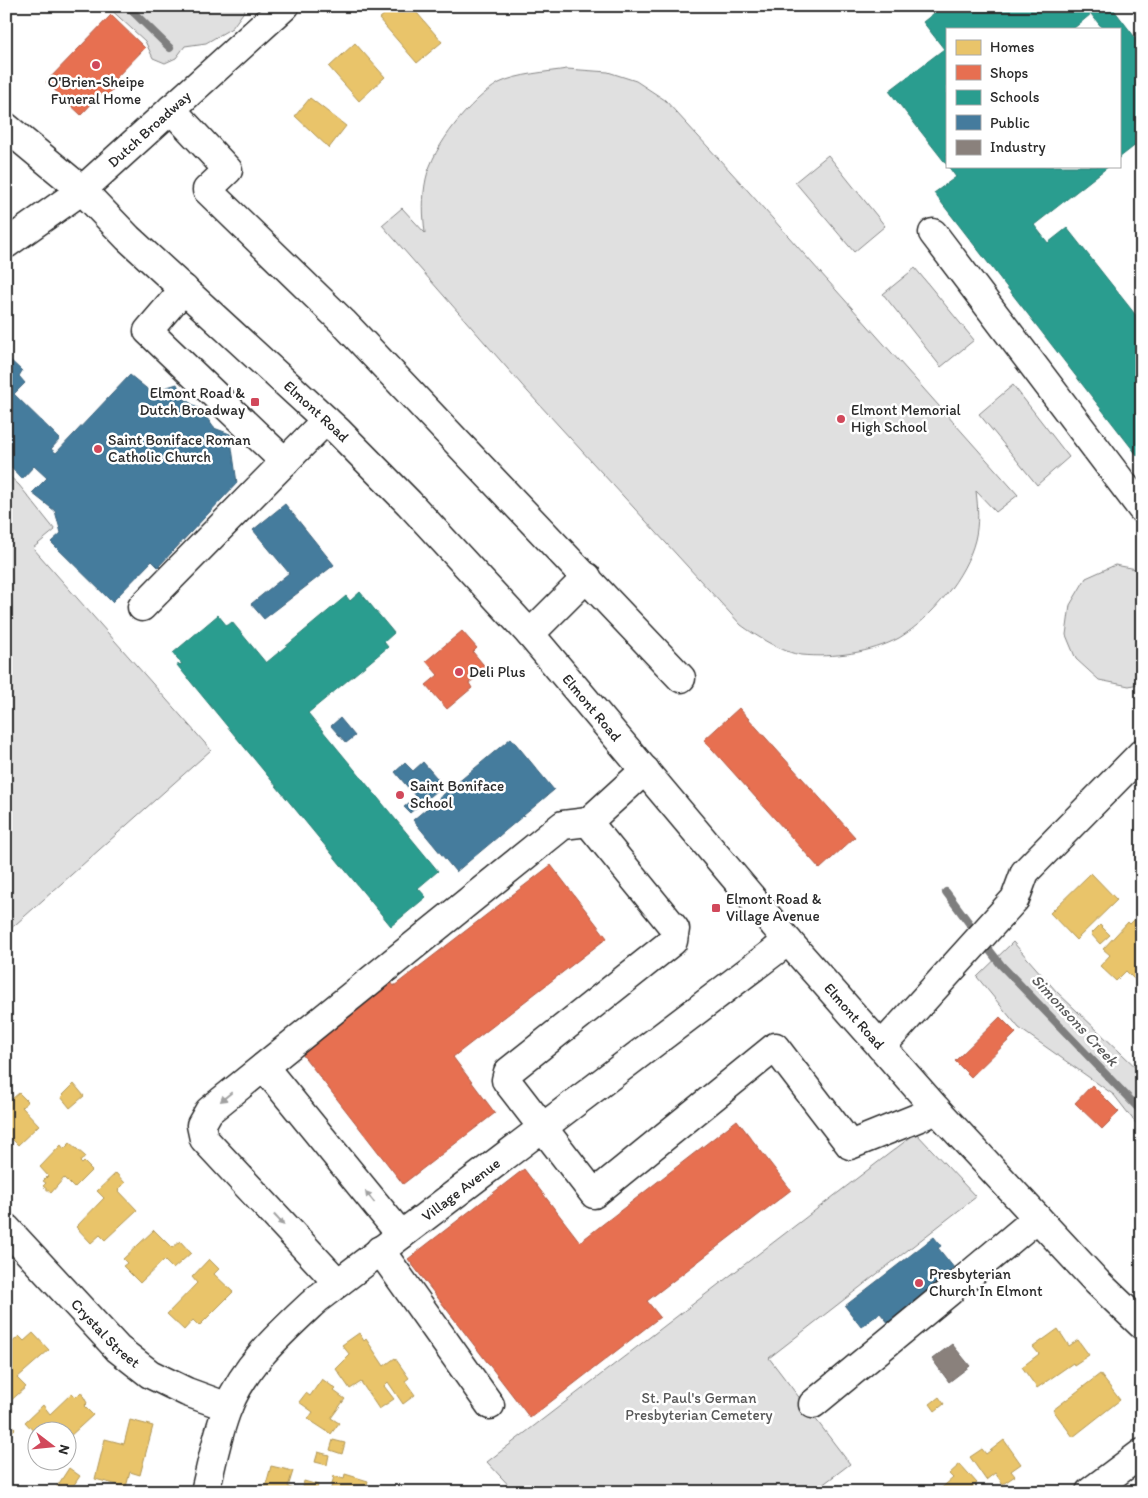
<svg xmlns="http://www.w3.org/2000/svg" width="1148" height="1498" font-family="Itim,sans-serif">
	<rect width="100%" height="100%" fill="#fff"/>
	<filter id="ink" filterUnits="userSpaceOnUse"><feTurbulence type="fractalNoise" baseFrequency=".02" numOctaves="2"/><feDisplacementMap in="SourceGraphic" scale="10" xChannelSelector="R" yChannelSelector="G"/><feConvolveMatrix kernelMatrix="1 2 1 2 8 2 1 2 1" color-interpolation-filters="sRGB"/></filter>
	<g filter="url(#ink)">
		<g fill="#e0e0e0" stroke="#868686">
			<polygon points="107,6 248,6 232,28 206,43 185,46 176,58 165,63 153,58 145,41"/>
			<path d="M567,69l41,3 28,9 29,19 76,83 277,312 -22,17 -20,-21c2,16 3,33 -1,49 -9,36 -44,79 -76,98 -28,15 -66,20 -97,17 -19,-2 -46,-19 -61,-30l-213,-233 -146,-167 20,-17 23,25c-2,-18 -3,-35 1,-54 7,-33 44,-79 73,-96 18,-9 49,-11 68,-14z"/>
			<polygon points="828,155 885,226 854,252 795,182"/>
			<polygon points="915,268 974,340 941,367 883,294"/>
			<polygon points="1013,385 1069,457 1037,485 979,414"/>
			<polygon points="6,473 19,485 55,530 33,548 211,750 6,933"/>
			<polygon points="1115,565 1142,570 1142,683 1129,686 1099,680 1076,659 1066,635 1070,605 1086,578"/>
			<polygon points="1013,942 1057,992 1142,1073 1142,1131 1114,1095 1019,1028 977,977"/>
			<polygon points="916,1133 976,1197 769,1358 850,1464 813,1492 515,1492 487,1462"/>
		</g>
		<g fill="#e9c46a" stroke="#b09657">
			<polygon points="394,6 411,6 442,42 417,63 379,19"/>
			<polygon points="355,43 385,77 359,101 329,67"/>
			<polygon points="310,98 346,126 329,148 295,116"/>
			<polygon points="1091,873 1117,900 1076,940 1050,913"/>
			<polygon points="1135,919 1142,926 1142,933 1139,936 1142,939 1142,987 1126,971 1116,981 1100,966 1110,955 1103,949 1128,922 1130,924"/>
			<polygon points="1100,925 1110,935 1100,944 1091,934"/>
			<polygon points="74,1084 84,1096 70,1108 61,1097"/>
			<polygon points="19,1093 28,1102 22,1107 39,1125 18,1145 12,1139 8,1142 6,1141 6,1120 8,1118 6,1104"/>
			<polygon points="70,1143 85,1156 80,1162 82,1164 84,1162 92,1170 74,1188 64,1178 51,1193 43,1186 46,1183 43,1181 48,1176 40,1167 61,1145 64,1149"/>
			<polygon points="116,1173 125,1183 118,1190 137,1210 105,1240 100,1235 91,1243 76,1227 104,1198 97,1191"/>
			<polygon points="154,1230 172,1248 180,1241 191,1253 173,1269 164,1260 140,1283 123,1266 127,1263 123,1259"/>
			<polygon points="209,1259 219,1269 214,1274 233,1292 199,1326 193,1320 184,1330 167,1314 197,1283 192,1277"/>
			<polygon points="1058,1329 1069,1346 1078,1340 1089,1355 1074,1365 1073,1363 1037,1388 1022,1367 1039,1354 1033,1347"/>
			<polygon points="33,1333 49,1350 17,1378 26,1387 7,1404 6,1348 19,1336 24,1341"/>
			<polygon points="359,1333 364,1341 366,1339 384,1366 395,1358 409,1378 405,1381 415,1395 403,1404 388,1382 384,1386 394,1399 379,1409 361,1382 350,1389 336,1369 350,1355 342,1345"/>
			<polygon points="1100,1374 1120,1400 1073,1437 1053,1410"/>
			<polygon points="322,1379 336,1389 334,1391 345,1399 331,1418 339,1423 331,1434 308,1419 313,1412 299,1402 306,1393 310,1396"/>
			<polygon points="81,1392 87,1403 84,1406 93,1415 68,1438 68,1430 38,1430 38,1436 25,1422 43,1405 50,1414 72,1393 76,1397"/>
			<polygon points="939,1397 944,1404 935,1411 930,1404"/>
			<polygon points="7,1420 15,1429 6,1437 6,1421"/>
			<polygon points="130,1420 153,1426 140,1475 130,1472 126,1487 95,1479 105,1439 124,1444"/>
			<polygon points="333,1440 345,1443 342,1454 330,1450"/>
			<polygon points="1004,1440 1021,1464 1011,1471 1015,1476 1003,1484 995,1473 986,1480 970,1457 982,1449 986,1454"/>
			<polygon points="318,1452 329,1455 327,1465 315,1462"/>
			<polygon points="960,1464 977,1483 967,1492 937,1492 953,1478 949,1474"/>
			<polygon points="271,1466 293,1471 288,1487 302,1491 304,1481 318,1485 316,1492 264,1492"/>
			<polygon points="69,1468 80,1476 69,1492 62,1492 56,1488"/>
			<polygon points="345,1474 368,1481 365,1492 330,1492 334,1476 344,1479"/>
		</g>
		<g fill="#e76f51" stroke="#af5b46">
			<polygon points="111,15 145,48 111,83 115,87 107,96 103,92 81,115 46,82"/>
			<polygon points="462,631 477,648 473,652 487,669 469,683 472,688 447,709 426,685 438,675 426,661"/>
			<polygon points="739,708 855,837 820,869 704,740"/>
			<polygon points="551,865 607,938 453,1057 495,1113 403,1184 302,1054 372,999 364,989 384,973 394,986"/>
			<polygon points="1000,1017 1016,1033 971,1077 955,1061"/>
			<polygon points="1092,1085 1119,1112 1102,1129 1075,1103"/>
			<polygon points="737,1120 791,1190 647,1301 660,1317 530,1418 408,1259 524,1169 580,1242"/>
		</g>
		<g fill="#2a9d8f" stroke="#2a7b71">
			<polygon points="943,6 1111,6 1137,40 1142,37 1142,140 1119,158 1119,29 1103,29 1091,14 1073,29 947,29 947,165 889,91 944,49 923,22"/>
			<polygon points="948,166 1109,166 1034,225 1048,243 1067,228 1142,323 1142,451 1137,455 934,193 956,177"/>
			<polygon points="360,592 394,633 384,642 388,647 308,713 438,871 418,888 426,897 391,926 177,665 182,664 173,653 218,615 227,626 232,622 266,663 346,596 350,601"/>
		</g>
		<g fill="#457b9d" stroke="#3d637b">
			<polygon points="6,356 22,371 19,376 25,383 14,394 60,439 51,449 56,453 130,375 151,392 177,384 183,398 202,411 214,428 230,434 237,483 158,567 152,561 112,602 51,542 61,533 55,511 32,493 47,478 34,466 22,479 6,462"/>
			<polygon points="285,504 334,565 264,619 251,604 289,573 253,530"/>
			<polygon points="340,718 355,736 346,743 331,726"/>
			<polygon points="511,738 554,790 456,872 413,820"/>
			<polygon points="423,762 443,785 410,813 404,807 416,797 395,772 405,763 413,771"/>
			<polygon points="934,1237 941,1246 938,1248 959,1274 890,1325 880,1313 861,1327 845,1306"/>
		</g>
		<polygon fill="#8a817c" stroke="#6e6764" points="952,1344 970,1366 949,1382 932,1359"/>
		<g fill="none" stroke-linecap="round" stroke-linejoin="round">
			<g stroke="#7e7e7e" stroke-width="8">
				<polyline points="127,6 170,48"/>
				<polyline points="946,892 969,923"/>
				<polyline points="987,947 1001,965 1142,1112"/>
			</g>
			<defs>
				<g id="minor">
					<polyline points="171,109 228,170 207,190 343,322 681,678"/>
					<polyline points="933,233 1142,509"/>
					<polyline points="184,289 148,331 285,462"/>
					<polyline points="142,607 326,420"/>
					<polyline points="530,634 587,577"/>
					<polyline points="645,770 588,822 675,929 673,941 508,1072 506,1080 594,1194 775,1047 850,1145 937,1110"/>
					<polyline points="881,1047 1015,899 1025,872 1142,753"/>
					<polyline points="264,1067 401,1235"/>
					<path id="s1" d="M6,1228l112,121 32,25 37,18 41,15"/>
					<polyline points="380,1250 490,1405"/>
					<polyline points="962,1281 1037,1218"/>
					<polyline points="338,1283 204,1139 201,1125 209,1111 563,825 588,822"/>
					<polyline points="813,1404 950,1291"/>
					<path id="s2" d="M205,1492c7,-29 12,-58 23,-85 17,-43 56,-77 89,-108l471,-358"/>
					<polyline points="1090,1492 1142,1453"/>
				</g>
				<g id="major">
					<path id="s3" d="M6,127l76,63 46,48 210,193 71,72 121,131 258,307 149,169 160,172 45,43"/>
					<path id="s4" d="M6,244l76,-54 203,-184"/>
				</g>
			</defs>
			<use href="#minor" stroke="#2b2b2b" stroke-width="31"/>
			<use href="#major" stroke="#2b2b2b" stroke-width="31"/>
			<use href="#minor" stroke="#fff" stroke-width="28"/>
			<use href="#major" stroke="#fff" stroke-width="28"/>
		</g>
		<defs><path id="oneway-solid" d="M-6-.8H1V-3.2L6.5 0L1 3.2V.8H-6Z" transform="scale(1.25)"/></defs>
		<g fill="#a0a0a0">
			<use href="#oneway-solid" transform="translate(226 1097) rotate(141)"/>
			<use href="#oneway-solid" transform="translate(370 1197) rotate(-129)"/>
			<use href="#oneway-solid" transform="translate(279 1220) rotate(47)"/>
		</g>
	</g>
	<g fill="#d1495b" stroke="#fff" stroke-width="2">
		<circle cx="96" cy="65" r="5"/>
		<rect x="250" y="397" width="10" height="10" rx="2.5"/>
		<circle cx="841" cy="419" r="5"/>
		<circle cx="98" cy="449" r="5"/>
		<circle cx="459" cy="672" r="5"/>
		<circle cx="400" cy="795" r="5"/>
		<rect x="711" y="903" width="10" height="10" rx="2.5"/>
		<circle cx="919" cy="1283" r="5"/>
	</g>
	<g text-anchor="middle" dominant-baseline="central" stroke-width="5" stroke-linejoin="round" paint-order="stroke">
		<g font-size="15" fill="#2b2b2b" stroke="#fff" text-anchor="start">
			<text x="96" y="82" text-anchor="middle">O'Brien-Sheipe<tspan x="96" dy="17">Funeral Home</tspan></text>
			<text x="245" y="393" text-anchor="end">Elmont Road &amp;<tspan x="245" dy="17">Dutch Broadway</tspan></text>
			<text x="851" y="410">Elmont Memorial<tspan x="851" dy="17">High School</tspan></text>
			<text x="108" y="440">Saint Boniface Roman<tspan x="108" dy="17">Catholic Church</tspan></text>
			<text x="469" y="672">Deli Plus</text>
			<text x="410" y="786">Saint Boniface<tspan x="410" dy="17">School</tspan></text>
			<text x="726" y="899">Elmont Road &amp;<tspan x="726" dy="17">Village Avenue</tspan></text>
			<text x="929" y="1274">Presbyterian<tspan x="929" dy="17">Church In Elmont</tspan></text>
		</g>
		<g font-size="15" fill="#2b2b2b" stroke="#fff">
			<text stroke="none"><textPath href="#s4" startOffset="184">Dutch Broadway</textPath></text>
			<text stroke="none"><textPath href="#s3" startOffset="421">Elmont Road</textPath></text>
			<text stroke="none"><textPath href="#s3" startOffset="826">Elmont Road</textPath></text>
			<text stroke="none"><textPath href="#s3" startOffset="1231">Elmont Road</textPath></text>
			<text stroke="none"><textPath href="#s2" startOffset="410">Village Avenue</textPath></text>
			<text stroke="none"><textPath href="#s1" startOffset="145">Crystal Street</textPath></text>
		</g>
		<g font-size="15" fill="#585858" stroke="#fff">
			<text x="699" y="1398">St. Paul's German<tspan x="699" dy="17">Presbyterian Cemetery</tspan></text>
		</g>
		<g font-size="16" font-style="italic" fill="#5c5c5c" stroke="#fff">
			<text transform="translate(1075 1020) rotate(47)">Simonsons Creek</text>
		</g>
	</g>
	<rect width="1148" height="1498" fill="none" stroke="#fff" stroke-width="25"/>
	<rect x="12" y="12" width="1123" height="1473" fill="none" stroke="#2b2b2b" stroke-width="2" filter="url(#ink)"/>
	<rect x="946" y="28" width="175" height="140" fill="#ffffff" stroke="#aaaaaa"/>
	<rect x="956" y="40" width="25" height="15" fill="#e9c46a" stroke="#aaaaaa"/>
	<text x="990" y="52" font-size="15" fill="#2b2b2b">Homes</text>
	<rect x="956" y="65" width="25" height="15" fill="#e76f51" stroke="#aaaaaa"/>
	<text x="990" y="78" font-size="15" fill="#2b2b2b">Shops</text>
	<rect x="956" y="90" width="25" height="15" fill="#2a9d8f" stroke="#aaaaaa"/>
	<text x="990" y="102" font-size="15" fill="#2b2b2b">Schools</text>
	<rect x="956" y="115" width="25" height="15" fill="#457b9d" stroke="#aaaaaa"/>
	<text x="990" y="128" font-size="15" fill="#2b2b2b">Public</text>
	<rect x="956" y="140" width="25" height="15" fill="#8a817c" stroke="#aaaaaa"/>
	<text x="990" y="152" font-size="15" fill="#2b2b2b">Industry</text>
	<g transform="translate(52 1446) rotate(106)"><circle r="24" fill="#ffffff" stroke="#aaaaaa"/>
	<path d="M0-4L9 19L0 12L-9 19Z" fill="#d1495b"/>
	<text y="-8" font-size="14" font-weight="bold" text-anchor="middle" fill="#2b2b2b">N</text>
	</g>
</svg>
